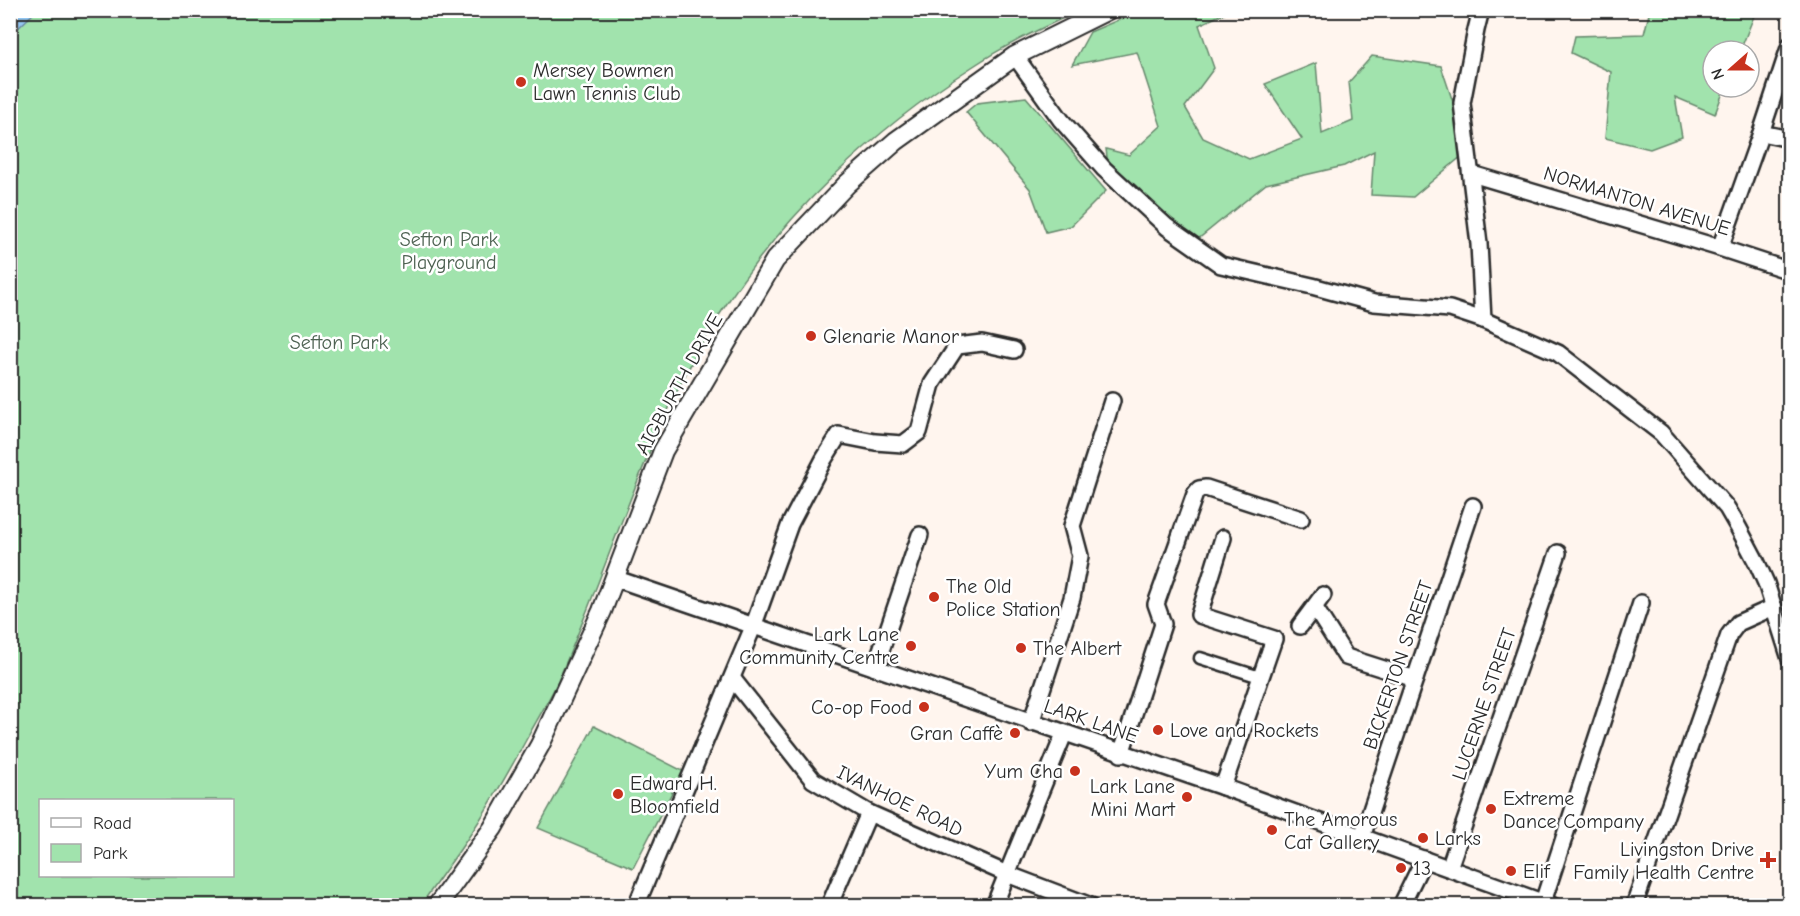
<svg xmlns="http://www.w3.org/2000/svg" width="1800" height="916" font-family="'Comic Neue',sans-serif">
	<rect width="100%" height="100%" fill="#fff5ee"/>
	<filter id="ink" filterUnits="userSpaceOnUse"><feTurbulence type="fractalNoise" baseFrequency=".0167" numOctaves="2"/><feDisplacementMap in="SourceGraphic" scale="12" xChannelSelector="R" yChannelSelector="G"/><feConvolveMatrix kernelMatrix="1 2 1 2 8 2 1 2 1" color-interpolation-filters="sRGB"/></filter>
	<g filter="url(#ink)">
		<g fill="#a1e3ad" stroke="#66876c" stroke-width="1.5" fill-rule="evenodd">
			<path d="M10,11h1068c-36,17 -73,34 -106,56 -99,63 -189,148 -252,247 -72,113 -108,245 -162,367 -8,17 -18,34 -27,50 -19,35 -39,71 -61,104 -16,24 -33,47 -50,71l-409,-1zM40,800h192v76h-192z"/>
			<polygon points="1139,11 1229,11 1199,25 1214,68 1185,107 1203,138 1249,159 1302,139 1265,84 1316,63 1322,134 1353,121 1349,82 1372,56 1441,66 1469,150 1413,197 1371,195 1374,151 1344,166 1266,184 1192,244 1109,173 1106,149 1129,155 1161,126 1137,52 1072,65 1090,32"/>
			<polygon points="1642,11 1756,11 1740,51 1713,51 1713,87 1725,87 1715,114 1675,97 1682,137 1650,149 1605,138 1611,72 1571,53 1575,36 1644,34 1649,14"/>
			<polygon points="1026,97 1106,191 1071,226 1046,232 1030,189 966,112 977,103"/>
			<polygon points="594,726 683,771 633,868 538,828"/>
		</g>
		<polygon fill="#93c6f0" stroke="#6988a1" stroke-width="1.5" points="11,10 36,10 36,11 11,35"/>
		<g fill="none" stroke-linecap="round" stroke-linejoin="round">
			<defs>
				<polyline id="pedestrian" points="1200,658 1260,677"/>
				<g id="minor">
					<polyline points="1481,10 1476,30 1462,103 1479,244 1483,320"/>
					<polyline points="1015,56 1061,120 1104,169 1167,227 1221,265 1312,286 1374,303 1450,309 1483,320 1558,353 1661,433 1727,508 1738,527 1757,563 1766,583 1790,659"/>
					<polyline points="1761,133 1790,139"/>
					<polyline points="1472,174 1720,248 1790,271"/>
					<polyline points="1720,248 1761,133 1790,45"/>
					<polyline points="614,578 1223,787 1553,906"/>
					<polyline points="1315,608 1346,657 1415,679"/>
					<polyline points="1300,626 1323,595"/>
					<polyline points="875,668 920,535"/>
					<polyline points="732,678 813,780 869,813 1007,874 1091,906"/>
					<polyline points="1031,723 1072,598 1080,556 1072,526 1112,401"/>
					<polyline points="1121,754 1163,624 1156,604 1195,494 1199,489 1206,488 1301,519"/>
					<polyline points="1223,787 1274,639 1199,615 1223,538"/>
					<polyline points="1362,837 1473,506"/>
					<polyline points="1449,868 1558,553"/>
					<polyline points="1543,902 1641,603"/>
					<polyline points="636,906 753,627 790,524 824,459 839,435 875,442 903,444 919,432 932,384 957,346 982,343 1014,350"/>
					<polyline points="829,906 869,813"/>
					<polyline points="994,906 1064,734"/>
					<polyline points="1401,906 1424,859"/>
					<polyline points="1634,906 1729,635 1738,623 1774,607"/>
				</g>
				<polyline id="tertiary" points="437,906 493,828 540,745 602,611 663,451 775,260 847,184 896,141 1015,56 1108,10"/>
			</defs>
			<use href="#pedestrian" stroke="#2b2b2b" stroke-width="15"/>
			<use href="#minor" stroke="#2b2b2b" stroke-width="20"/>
			<use href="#tertiary" stroke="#2b2b2b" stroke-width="22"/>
			<use href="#pedestrian" stroke="#fff" stroke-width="10"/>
			<use href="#minor" stroke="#fff" stroke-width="15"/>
			<use href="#tertiary" stroke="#fff" stroke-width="18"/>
		</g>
	</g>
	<g fill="#c8321e" stroke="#fff" stroke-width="2">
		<circle cx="521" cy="82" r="6"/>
		<circle cx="811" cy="336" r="6"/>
		<circle cx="934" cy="597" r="6"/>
		<circle cx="911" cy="646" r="6"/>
		<circle cx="1021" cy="648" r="6"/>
		<circle cx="924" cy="707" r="6"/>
		<circle cx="1158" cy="730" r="6"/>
		<circle cx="1015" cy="733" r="6"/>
		<circle cx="1075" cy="771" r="6"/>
		<circle cx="618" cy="794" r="6"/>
		<circle cx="1187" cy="797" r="6"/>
		<circle cx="1491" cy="809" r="6"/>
		<circle cx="1272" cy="830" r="6"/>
		<circle cx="1423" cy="838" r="6"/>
		<path d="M1765 851h6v6h6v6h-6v6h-6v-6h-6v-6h6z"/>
		<circle cx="1401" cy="868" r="6"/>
		<circle cx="1511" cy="871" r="6"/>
	</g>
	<g text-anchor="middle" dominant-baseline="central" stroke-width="5" stroke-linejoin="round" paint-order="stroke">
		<g font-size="20" fill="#2b2b2b" stroke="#fff" text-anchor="start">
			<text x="533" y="70">Mersey Bowmen<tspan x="533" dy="23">Lawn Tennis Club</tspan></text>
			<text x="823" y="336">Glenarie Manor</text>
			<text x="946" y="586">The Old<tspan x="946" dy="23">Police Station</tspan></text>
			<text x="899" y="634" text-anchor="end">Lark Lane<tspan x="899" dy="23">Community Centre</tspan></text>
			<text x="1033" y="648">The Albert</text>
			<text x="912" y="707" text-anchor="end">Co-op Food</text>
			<text x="1170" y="730">Love and Rockets</text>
			<text x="1003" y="733" text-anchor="end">Gran Caffè</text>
			<text x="1063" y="771" text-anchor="end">Yum Cha</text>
			<text x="630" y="783">Edward H.<tspan x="630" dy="23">Bloomfield</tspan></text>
			<text x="1175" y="786" text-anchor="end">Lark Lane<tspan x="1175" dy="23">Mini Mart</tspan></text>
			<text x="1503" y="798">Extreme<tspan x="1503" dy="23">Dance Company</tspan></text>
			<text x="1284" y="819">The Amorous<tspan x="1284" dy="23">Cat Gallery</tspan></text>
			<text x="1435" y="838">Larks</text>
			<text x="1754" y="849" text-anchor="end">Livingston Drive<tspan x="1754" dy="23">Family Health Centre</tspan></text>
			<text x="1413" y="868">13</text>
			<text x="1523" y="871">Elif</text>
		</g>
		<g font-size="20" fill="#2b2b2b" stroke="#fff">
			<text transform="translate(1637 201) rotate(17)">NORMANTON AVENUE</text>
			<text transform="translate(679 384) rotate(-61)">AIGBURTH DRIVE</text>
			<text transform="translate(1398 665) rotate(-71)">BICKERTON STREET</text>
			<text transform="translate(1484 704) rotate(-71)">LUCERNE STREET</text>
			<text transform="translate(1091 721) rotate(19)">LARK LANE</text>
			<text transform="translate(900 801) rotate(26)">IVANHOE ROAD</text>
		</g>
		<g font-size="20" fill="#4e6252" stroke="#fff">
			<text x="449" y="239">Sefton Park<tspan x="449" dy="23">Playground</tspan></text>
			<text x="339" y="342">Sefton Park</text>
		</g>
	</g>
	<rect width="1800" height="916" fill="none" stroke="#fff" stroke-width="36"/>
	<rect x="18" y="18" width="1764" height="880" fill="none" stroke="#2b2b2b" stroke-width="2" filter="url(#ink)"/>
	<rect x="39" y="799" width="195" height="78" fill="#ffffff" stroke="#aaaaaa" stroke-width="1.5"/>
	<rect x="51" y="818" width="30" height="9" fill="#ffffff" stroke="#aaaaaa" stroke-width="1.5"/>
	<text x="93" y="829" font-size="18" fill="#2b2b2b">Road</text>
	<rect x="51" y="844" width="30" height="18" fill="#a1e3ad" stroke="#aaaaaa" stroke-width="1.5"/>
	<text x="93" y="859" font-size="18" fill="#2b2b2b">Park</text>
	<g transform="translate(1731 69) rotate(249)"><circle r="28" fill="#ffffff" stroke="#aaaaaa" stroke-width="1.5"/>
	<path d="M0-4.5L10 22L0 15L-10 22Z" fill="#c8321e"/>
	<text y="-9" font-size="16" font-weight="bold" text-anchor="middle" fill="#2b2b2b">N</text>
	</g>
</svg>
